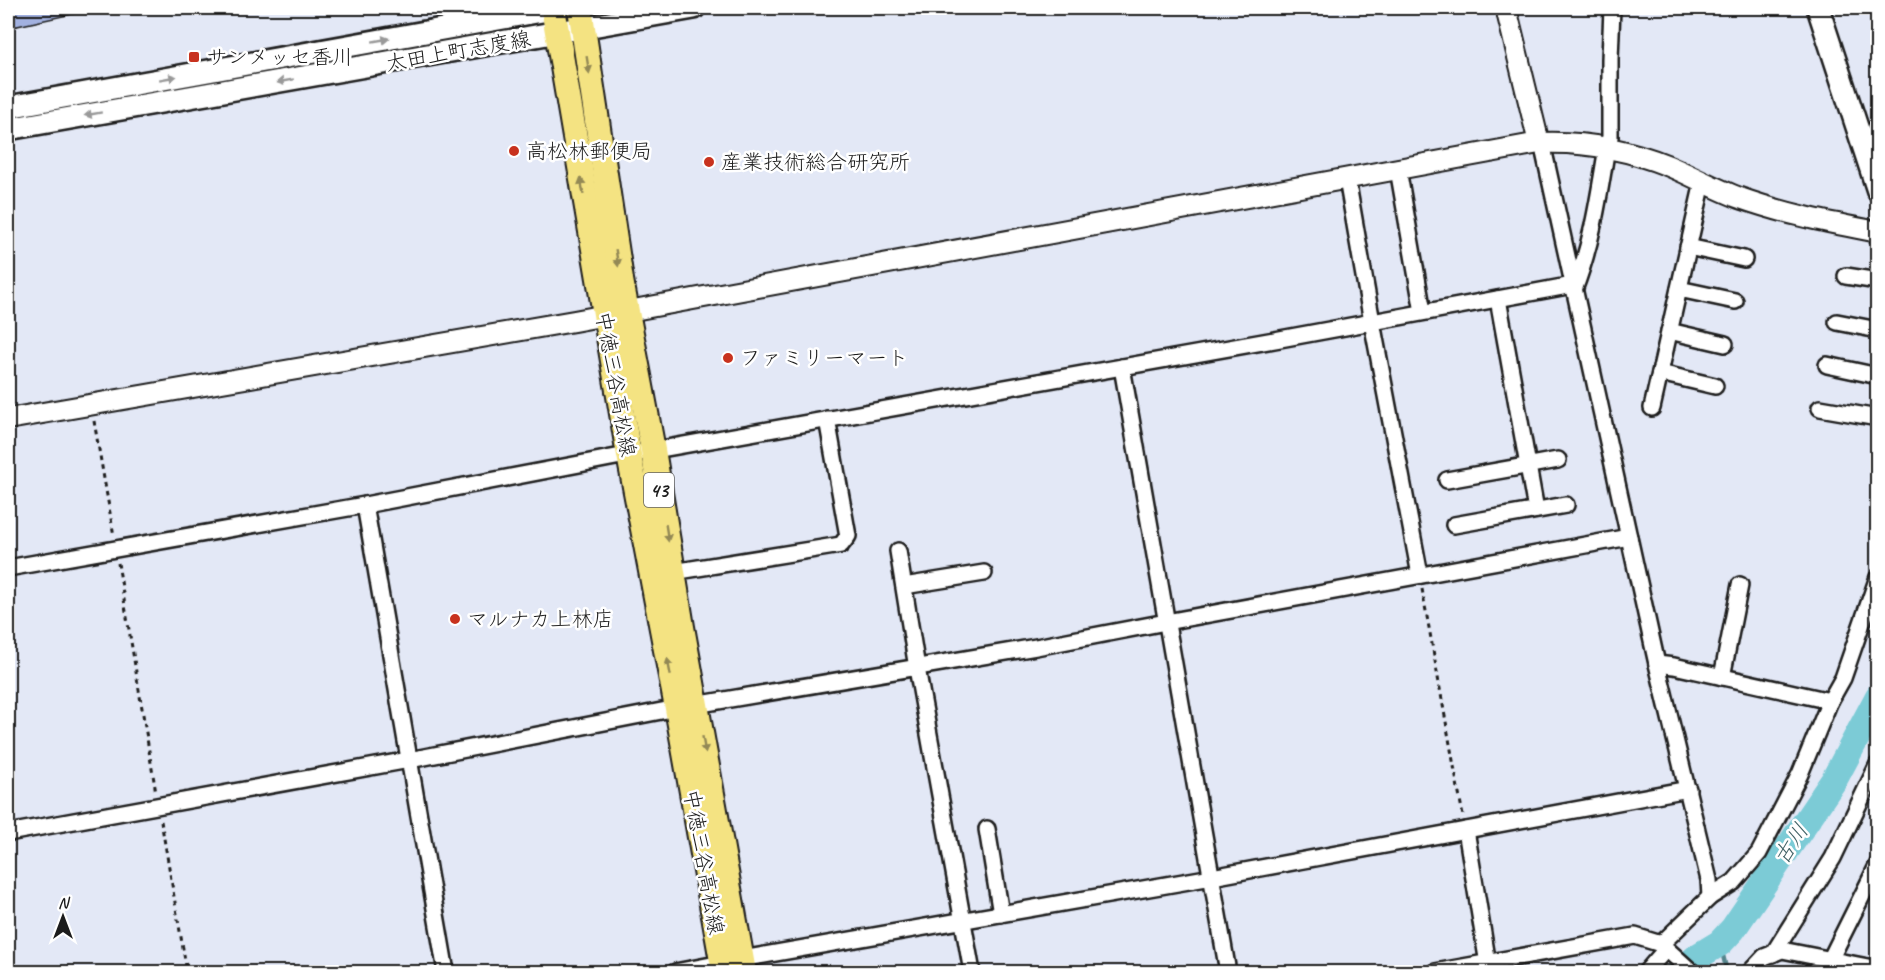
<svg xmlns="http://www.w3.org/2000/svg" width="1885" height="980" font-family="Caveat,'Klee One',sans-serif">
	<rect width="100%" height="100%" fill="#e3e8f6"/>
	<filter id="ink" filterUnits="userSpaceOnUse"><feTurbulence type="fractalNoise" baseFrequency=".0167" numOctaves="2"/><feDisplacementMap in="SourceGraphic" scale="12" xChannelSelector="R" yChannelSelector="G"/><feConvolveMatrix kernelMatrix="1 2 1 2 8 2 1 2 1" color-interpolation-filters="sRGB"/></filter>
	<g filter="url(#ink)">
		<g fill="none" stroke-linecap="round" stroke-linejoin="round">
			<polyline stroke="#55858c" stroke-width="4.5" points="1720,943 1727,972"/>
			<polyline stroke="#7bcbd6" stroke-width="27" points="1680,972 1697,957 1720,943 1733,929 1834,780 1878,697"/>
		</g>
		<polygon fill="#a2b1e0" stroke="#1c1c1c" stroke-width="1.5" points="8,8 77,8 77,13 8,28"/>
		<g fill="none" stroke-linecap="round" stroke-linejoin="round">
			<defs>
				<g id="minor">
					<polyline points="1542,143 1657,664 1709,880 1710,897"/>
					<polyline points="1398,169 1423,312"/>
					<polyline points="1347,179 1372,322 1420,575"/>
					<polyline points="1688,247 1744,259"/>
					<polyline points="1846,276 1878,281"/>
					<polyline points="1679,289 1735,301"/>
					<path d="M1574,290c18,-46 25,-94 33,-143l3,-10v-78l2,-51"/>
					<polyline points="1498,299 1536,510"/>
					<polyline points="1837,322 1878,330"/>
					<polyline points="1669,331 1725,344"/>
					<polyline points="1827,365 1878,376"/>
					<polyline points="1122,367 1228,972"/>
					<polyline points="1660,373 1715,386"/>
					<polyline points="1652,408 1703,182"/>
					<polyline points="1820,408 1878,418"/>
					<polyline points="1447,480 1558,460"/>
					<polyline points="365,505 446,972"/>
					<polyline points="1454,525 1566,505"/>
					<polyline points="898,551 917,668 972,972"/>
					<polyline points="8,568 365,505 616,457 1280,339 1573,285"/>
					<polyline points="673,572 841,545 848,536 827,419"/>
					<polyline points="904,586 984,573"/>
					<polyline points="1657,664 1674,666 1830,701 1800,774 1759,853 1734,882 1710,897 1661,944"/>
					<polyline points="1722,677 1740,585"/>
					<polyline points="1830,701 1843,678 1878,577"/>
					<polyline points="987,829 1001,914"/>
					<polyline points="1466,830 1488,964"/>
					<polyline points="8,833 409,760 677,708 1036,647 1166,622 1629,537"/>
					<polyline points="1773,954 1833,858 1878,764"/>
					<polyline points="1830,960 1878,864"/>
					<polyline points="675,972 753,957 1212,877 1688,789"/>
					<polyline points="1435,972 1635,936 1661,944 1692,972"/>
					<polyline points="1646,972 1666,949"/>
					<polyline points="1750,972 1764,957 1782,950 1878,969"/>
				</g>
				<g id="tertiary">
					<polyline points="1506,8 1539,143"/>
					<path d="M8,419l566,-98 965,-178c45,-2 88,6 130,23 24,10 47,23 71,32 45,16 91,25 138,34"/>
				</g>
				<g id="secondary">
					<polyline points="1818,8 1878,191"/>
					<polyline points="8,107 559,8"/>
					<polyline points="8,129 694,8"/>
				</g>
				<g id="primary">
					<polyline points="553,8 629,455 677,708 724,972"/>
					<polyline points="580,8 621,280 653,450 682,627 744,972"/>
				</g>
			</defs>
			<use href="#minor" stroke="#1c1c1c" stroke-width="20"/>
			<use href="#tertiary" stroke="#1c1c1c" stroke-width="24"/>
			<use href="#secondary" stroke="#1c1c1c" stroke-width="26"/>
			<use href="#primary" stroke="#1c1c1c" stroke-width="28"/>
			<g stroke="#1c1c1c" stroke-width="3" stroke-dasharray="4.5 4.5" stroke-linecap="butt">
				<polyline points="94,421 114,536"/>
				<polyline points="118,563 156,793"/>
				<polyline points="1422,589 1463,816"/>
				<polyline points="161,821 187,972"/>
			</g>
			<use href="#minor" stroke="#fff" stroke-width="15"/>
			<use href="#tertiary" stroke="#fff" stroke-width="20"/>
			<use href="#secondary" stroke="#fff" stroke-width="21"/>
			<use href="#primary" stroke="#f4e382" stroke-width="24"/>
		</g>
		<defs><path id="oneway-solid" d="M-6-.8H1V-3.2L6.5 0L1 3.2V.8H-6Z" transform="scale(1.5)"/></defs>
		<g fill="#999">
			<use href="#oneway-solid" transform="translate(381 40) rotate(-10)"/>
			<use href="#oneway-solid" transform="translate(168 78) rotate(-10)"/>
			<use href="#oneway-solid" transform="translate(285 81) rotate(170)"/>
			<use href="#oneway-solid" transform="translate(93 114) rotate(170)"/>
		</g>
		<g fill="#938954">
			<use href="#oneway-solid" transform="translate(588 65) rotate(81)"/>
			<use href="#oneway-solid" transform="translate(582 186) rotate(-99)"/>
			<use href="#oneway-solid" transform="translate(617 258) rotate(81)"/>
			<use href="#oneway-solid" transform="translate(667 533) rotate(81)"/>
			<use href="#oneway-solid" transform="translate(669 667) rotate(-101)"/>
			<use href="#oneway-solid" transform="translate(704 745) rotate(80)"/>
		</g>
	</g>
	<g fill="#c8321e" stroke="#fff" stroke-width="2">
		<rect x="188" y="51" width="12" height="12" rx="3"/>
		<circle cx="514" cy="151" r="6"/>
		<circle cx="709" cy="162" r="6"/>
		<circle cx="728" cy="358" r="6"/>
		<circle cx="455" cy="619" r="6"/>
	</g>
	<g text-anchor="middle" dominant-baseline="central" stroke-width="5" stroke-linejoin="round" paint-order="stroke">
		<rect fill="#fff" stroke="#606060" stroke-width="1.5" x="644" y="473" width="30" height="34" rx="4.5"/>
		<g font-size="20" font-weight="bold" fill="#1c1c1c">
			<text x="659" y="490">43</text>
		</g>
		<g font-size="21" fill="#1c1c1c" stroke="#fff">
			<text transform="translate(458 51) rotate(-10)">太田上町志度線</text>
			<text transform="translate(616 384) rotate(80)">中徳三谷高松線</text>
			<text transform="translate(704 862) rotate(80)">中徳三谷高松線</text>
		</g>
		<g font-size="21" fill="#1c1c1c" stroke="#fff" text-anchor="start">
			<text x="206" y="57">サンメッセ香川</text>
			<text x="526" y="151">高松林郵便局</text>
			<text x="721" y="162">産業技術総合研究所</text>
			<text x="740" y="358">ファミリーマート</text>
			<text x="467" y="619">マルナカ上林店</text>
		</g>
		<g font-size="22" font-style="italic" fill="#426266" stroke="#fff">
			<text transform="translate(1791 844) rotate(-56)">古川</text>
		</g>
	</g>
	<rect width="1885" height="980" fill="none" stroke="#fff" stroke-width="30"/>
	<rect x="15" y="15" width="1855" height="950" fill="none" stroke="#1c1c1c" stroke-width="2" filter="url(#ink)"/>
	<g transform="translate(63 917)" stroke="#ffffff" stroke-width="4.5" paint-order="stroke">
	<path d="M0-4.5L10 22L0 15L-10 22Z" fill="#1c1c1c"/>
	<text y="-9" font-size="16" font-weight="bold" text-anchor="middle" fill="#1c1c1c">N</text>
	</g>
</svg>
